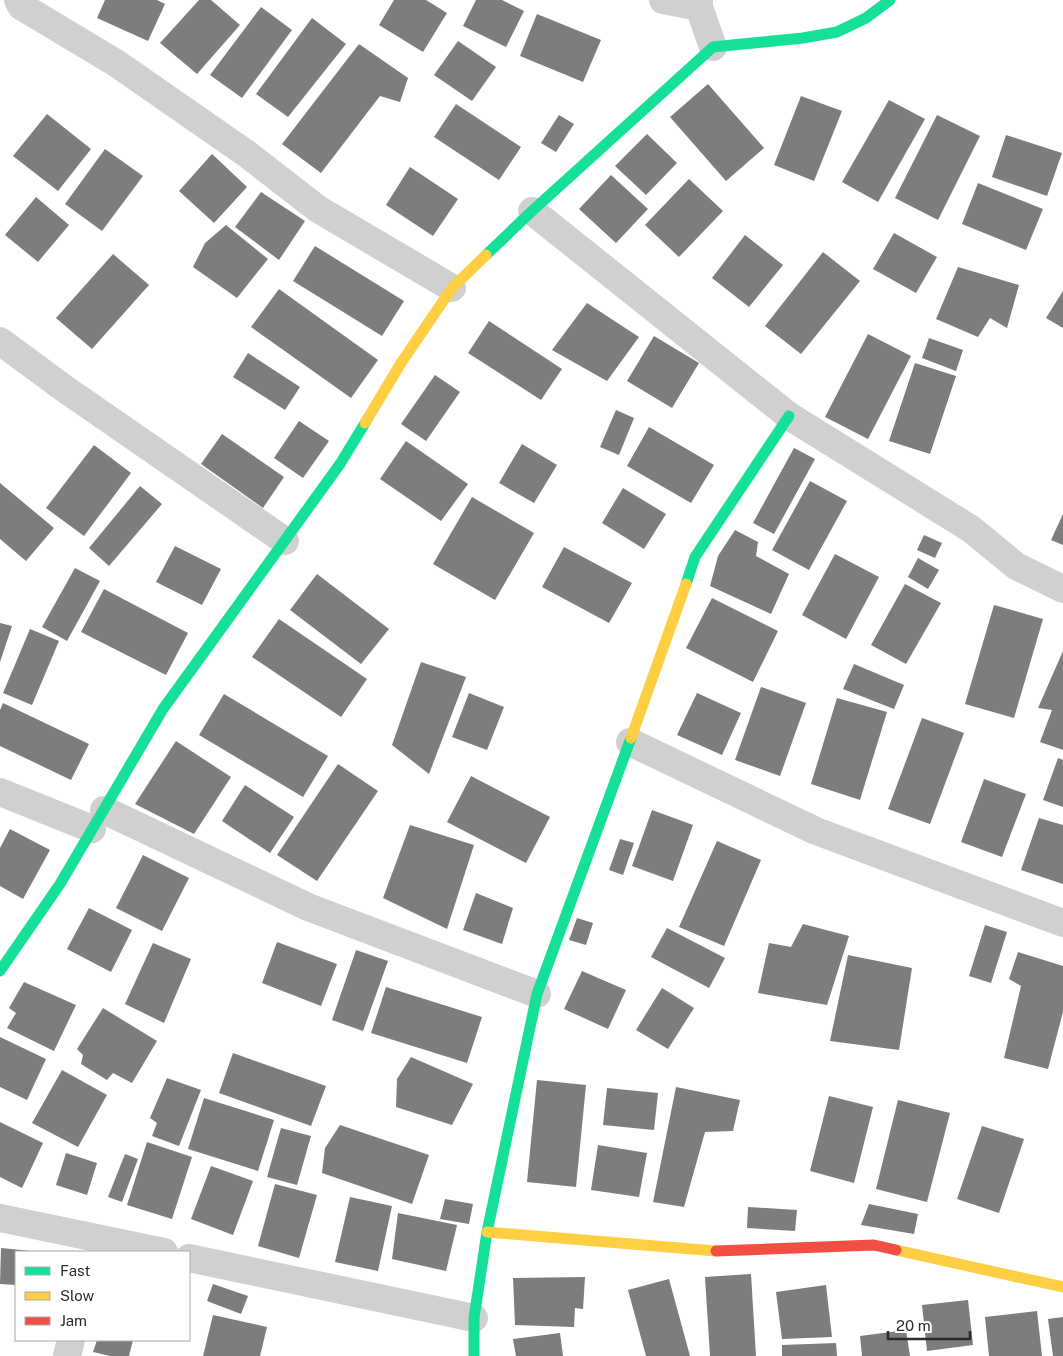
<svg xmlns="http://www.w3.org/2000/svg" width="1063" height="1356" font-family="'Public Sans',sans-serif">
	<rect width="100%" height="100%" fill="#fff"/>
	<g fill="#7d7d7d">
		<polygon points="105,0 157,0 165,4 148,41 97,18"/>
		<polygon points="199,0 211,0 240,25 197,74 160,43"/>
		<polygon points="394,0 426,0 447,13 423,52 379,25"/>
		<polygon points="476,0 502,0 524,11 506,47 463,26"/>
		<polygon points="261,7 292,30 242,98 210,75"/>
		<polygon points="537,14 601,40 583,82 520,56"/>
		<polygon points="312,18 346,44 288,117 256,94"/>
		<polygon points="458,41 496,67 472,101 434,75"/>
		<polygon points="359,44 408,78 400,102 380,96 321,173 282,144"/>
		<polygon points="708,84 764,148 726,181 670,117"/>
		<polygon points="801,96 842,111 814,181 774,165"/>
		<polygon points="889,100 925,119 878,202 842,182"/>
		<polygon points="456,104 521,147 499,180 434,137"/>
		<polygon points="47,114 91,149 58,191 13,156"/>
		<polygon points="559,115 574,124 556,152 541,143"/>
		<polygon points="937,115 980,136 938,220 895,198"/>
		<polygon points="647,134 677,163 646,195 615,166"/>
		<polygon points="1006,135 1062,153 1047,196 992,177"/>
		<polygon points="105,149 143,176 102,231 65,204"/>
		<polygon points="212,154 247,187 214,223 179,191"/>
		<polygon points="410,167 458,199 433,236 386,205"/>
		<polygon points="611,175 648,209 616,243 579,209"/>
		<polygon points="689,179 723,211 679,257 645,225"/>
		<polygon points="978,183 1043,209 1026,250 962,224"/>
		<polygon points="261,192 305,221 279,260 235,227"/>
		<polygon points="36,197 69,225 38,262 5,235"/>
		<polygon points="226,225 268,259 237,298 193,267 205,243"/>
		<polygon points="894,233 937,257 916,293 873,269"/>
		<polygon points="745,235 783,265 749,307 712,278"/>
		<polygon points="315,246 404,301 382,336 293,281"/>
		<polygon points="823,252 860,281 801,354 765,326"/>
		<polygon points="113,254 149,285 92,349 56,318"/>
		<polygon points="958,267 1019,285 1007,328 990,318 978,337 936,319"/>
		<polygon points="279,289 378,360 351,398 251,327"/>
		<polygon points="1063,291 1063,328 1046,318"/>
		<polygon points="587,303 639,337 607,381 552,350"/>
		<polygon points="489,321 562,369 541,400 468,353"/>
		<polygon points="868,334 911,356 868,439 825,417"/>
		<polygon points="654,336 699,363 672,408 627,381"/>
		<polygon points="929,338 963,350 956,371 922,358"/>
		<polygon points="248,353 300,387 285,410 233,377"/>
		<polygon points="915,363 956,376 930,454 889,441"/>
		<polygon points="435,375 460,392 426,441 401,424"/>
		<polygon points="616,410 634,418 619,455 600,447"/>
		<polygon points="299,421 329,441 303,478 274,458"/>
		<polygon points="649,427 714,465 691,503 627,466"/>
		<polygon points="222,434 284,477 263,508 201,464"/>
		<polygon points="406,441 468,484 441,521 380,479"/>
		<polygon points="522,444 557,465 534,503 499,483"/>
		<polygon points="94,445 131,473 84,536 46,508"/>
		<polygon points="794,448 815,459 774,534 753,523"/>
		<polygon points="810,481 847,501 809,570 772,550"/>
		<polygon points="0,483 54,528 26,561 0,539"/>
		<polygon points="140,486 162,504 109,566 89,548"/>
		<polygon points="623,488 666,514 644,549 602,523"/>
		<polygon points="472,497 534,533 495,600 433,564"/>
		<polygon points="1063,514 1063,545 1051,540"/>
		<polygon points="735,530 758,542 756,556 789,574 771,614 710,586 718,556"/>
		<polygon points="924,535 942,543 935,558 917,550"/>
		<polygon points="175,546 221,569 202,605 156,582"/>
		<polygon points="564,547 632,583 609,623 542,587"/>
		<polygon points="835,554 879,577 846,639 802,615"/>
		<polygon points="918,558 939,570 928,589 908,577"/>
		<polygon points="75,568 100,581 67,641 42,627"/>
		<polygon points="317,574 389,629 361,664 290,610"/>
		<polygon points="905,584 941,603 906,664 871,645"/>
		<polygon points="104,589 188,633 166,675 81,632"/>
		<polygon points="712,598 778,631 753,682 686,648"/>
		<polygon points="994,605 1043,619 1014,718 965,704"/>
		<polygon points="279,619 367,679 341,717 252,657"/>
		<polygon points="0,623 12,626 0,662"/>
		<polygon points="30,629 59,641 32,705 3,693"/>
		<polygon points="1063,651 1063,750 1040,742 1052,710 1038,708"/>
		<polygon points="421,662 466,677 429,774 392,745"/>
		<polygon points="854,664 904,685 894,709 843,689"/>
		<polygon points="761,687 806,703 780,776 735,760"/>
		<polygon points="469,693 504,707 487,750 452,737"/>
		<polygon points="697,693 741,713 722,755 677,735"/>
		<polygon points="224,694 328,756 303,797 199,735"/>
		<polygon points="837,698 887,712 860,800 811,784"/>
		<polygon points="3,703 89,744 71,780 0,746 0,710"/>
		<polygon points="922,718 964,733 930,824 888,809"/>
		<polygon points="176,741 231,777 194,834 135,804"/>
		<polygon points="1058,758 1063,760 1063,807 1043,800"/>
		<polygon points="338,764 378,791 317,881 277,855"/>
		<polygon points="471,776 550,817 526,863 447,822"/>
		<polygon points="984,779 1026,794 1002,857 961,842"/>
		<polygon points="245,785 294,817 270,853 222,821"/>
		<polygon points="652,810 693,825 673,881 632,866"/>
		<polygon points="1039,818 1063,825 1063,884 1021,870"/>
		<polygon points="410,825 474,845 447,929 383,898"/>
		<polygon points="10,829 50,850 23,899 0,886 0,848"/>
		<polygon points="620,839 634,843 623,875 609,870"/>
		<polygon points="717,841 761,860 724,946 679,927"/>
		<polygon points="143,855 189,878 162,931 116,908"/>
		<polygon points="476,893 513,908 502,944 463,930"/>
		<polygon points="89,908 132,930 111,972 67,949"/>
		<polygon points="577,918 593,923 586,945 569,940"/>
		<polygon points="803,924 849,936 827,1005 758,993 769,943 791,947"/>
		<polygon points="985,925 1007,932 991,983 969,976"/>
		<polygon points="667,928 725,958 709,988 651,957"/>
		<polygon points="277,942 337,964 321,1006 262,983"/>
		<polygon points="153,943 191,959 164,1023 125,1004"/>
		<polygon points="356,950 388,961 363,1031 332,1020"/>
		<polygon points="1018,952 1063,966 1063,1012 1048,1069 1004,1058 1021,986 1009,979"/>
		<polygon points="848,955 912,968 899,1050 830,1041"/>
		<polygon points="582,971 626,990 608,1029 564,1009"/>
		<polygon points="24,982 76,1005 54,1051 7,1028 16,1013 9,1008"/>
		<polygon points="386,987 482,1017 467,1063 371,1033"/>
		<polygon points="662,988 694,1008 668,1049 636,1030"/>
		<polygon points="103,1008 157,1041 132,1083 113,1073 107,1080 81,1064 83,1055 77,1049"/>
		<polygon points="0,1037 46,1059 27,1100 0,1087"/>
		<polygon points="233,1053 326,1086 311,1126 219,1093"/>
		<polygon points="411,1057 473,1084 452,1125 396,1107 397,1079"/>
		<polygon points="62,1070 107,1095 78,1147 32,1123"/>
		<polygon points="167,1078 201,1090 179,1146 152,1136 157,1123 150,1118"/>
		<polygon points="537,1080 586,1085 576,1187 527,1182"/>
		<polygon points="676,1087 740,1100 733,1131 705,1132 684,1207 653,1202"/>
		<polygon points="607,1088 658,1093 654,1130 603,1125"/>
		<polygon points="829,1096 873,1107 854,1183 810,1171"/>
		<polygon points="204,1098 274,1120 258,1171 188,1149"/>
		<polygon points="898,1100 950,1113 927,1202 876,1189"/>
		<polygon points="0,1122 43,1143 22,1188 0,1177"/>
		<polygon points="340,1125 429,1155 412,1204 322,1173 325,1148"/>
		<polygon points="982,1126 1024,1139 999,1213 957,1199"/>
		<polygon points="281,1128 311,1136 297,1185 267,1177"/>
		<polygon points="147,1142 192,1157 172,1219 127,1205"/>
		<polygon points="598,1145 647,1153 639,1197 591,1190"/>
		<polygon points="66,1153 97,1163 87,1195 56,1185"/>
		<polygon points="125,1154 138,1159 122,1202 108,1197"/>
		<polygon points="211,1166 253,1181 233,1235 191,1219"/>
		<polygon points="275,1184 317,1195 299,1258 258,1246"/>
		<polygon points="350,1197 392,1206 378,1271 335,1262"/>
		<polygon points="445,1199 473,1204 469,1224 440,1219"/>
		<polygon points="869,1204 918,1214 914,1234 861,1225"/>
		<polygon points="748,1207 797,1210 795,1231 747,1228"/>
		<polygon points="398,1213 457,1225 446,1271 392,1259"/>
		<polygon points="1,1248 32,1251 32,1252 16,1252 16,1285 0,1284"/>
		<polygon points="751,1274 756,1356 710,1356 705,1277"/>
		<polygon points="585,1277 583,1309 575,1308 574,1327 515,1325 513,1278"/>
		<polygon points="669,1279 690,1356 646,1356 628,1290"/>
		<polygon points="213,1284 248,1296 241,1314 207,1301"/>
		<polygon points="826,1285 832,1337 782,1339 776,1292"/>
		<polygon points="968,1300 973,1345 927,1351 922,1305"/>
		<polygon points="1037,1311 1042,1356 989,1356 985,1317"/>
		<polygon points="213,1315 267,1327 260,1356 203,1356"/>
		<polygon points="1063,1317 1063,1356 1053,1356 1048,1319"/>
		<polygon points="906,1330 910,1356 862,1356 860,1336"/>
		<polygon points="560,1333 563,1356 516,1356 513,1339"/>
		<polygon points="97,1340 133,1340 129,1356 110,1356 93,1352"/>
		<polygon points="836,1343 837,1356 782,1356 782,1345"/>
	</g>
	<g fill="none" stroke-linecap="round" stroke-linejoin="round">
		<g stroke="#d0d0d0" stroke-width="28">
			<polyline points="18,0 21,6 116,63 247,154 318,209 452,288"/>
			<polyline points="663,0 699,7"/>
			<polyline points="699,0 699,7 713,47"/>
			<polyline points="532,211 789,416 971,529 1016,566 1063,589"/>
			<polyline points="0,341 65,389 285,541"/>
			<polyline points="630,742 816,831 1063,923"/>
			<polyline points="0,792 92,829"/>
			<polyline points="104,810 308,907 537,994"/>
			<polyline points="0,1218 164,1252"/>
			<polyline points="189,1258 474,1318"/>
			<polyline points="67,1356 71,1340"/>
		</g>
		<g stroke="#16e098" stroke-width="11">
			<polyline points="486,255 532,211 713,47 803,38 837,32 866,18 890,0"/>
			<polyline points="686,584 695,557 789,416"/>
			<polyline points="0,971 60,884 163,709 340,464 365,423"/>
			<polyline points="474,1356 474,1318 487,1232 537,994 631,738"/>
		</g>
		<g stroke="#ffcf43" stroke-width="11">
			<polyline points="365,423 401,363 452,288 486,255"/>
			<polyline points="631,738 686,584"/>
			<polyline points="487,1232 716,1251"/>
			<polyline points="896,1250 1063,1287"/>
		</g>
		<polyline stroke="#f24e42" stroke-width="11" points="716,1251 874,1245 896,1250"/>
	</g>
	<rect x="15" y="1251" width="175" height="90" fill="#ffffff" stroke="#aaaaaa"/>
	<rect x="25" y="1267" width="25" height="8" fill="#16e098" stroke="#aaaaaa"/>
	<text x="60" y="1276" font-size="15" fill="#2b2b2b">Fast</text>
	<rect x="25" y="1292" width="25" height="8" fill="#ffcf43" stroke="#aaaaaa"/>
	<text x="60" y="1301" font-size="15" fill="#2b2b2b">Slow</text>
	<rect x="25" y="1317" width="25" height="8" fill="#f24e42" stroke="#aaaaaa"/>
	<text x="60" y="1326" font-size="15" fill="#2b2b2b">Jam</text>
	<path d="M888 1331v8h82v-8" fill="none" stroke="#2b2b2b" stroke-width="2.5"/>
	<text x="896" y="1331" font-size="15" fill="#2b2b2b" stroke="#ffffff" stroke-width="4" paint-order="stroke">20 m</text>
</svg>
